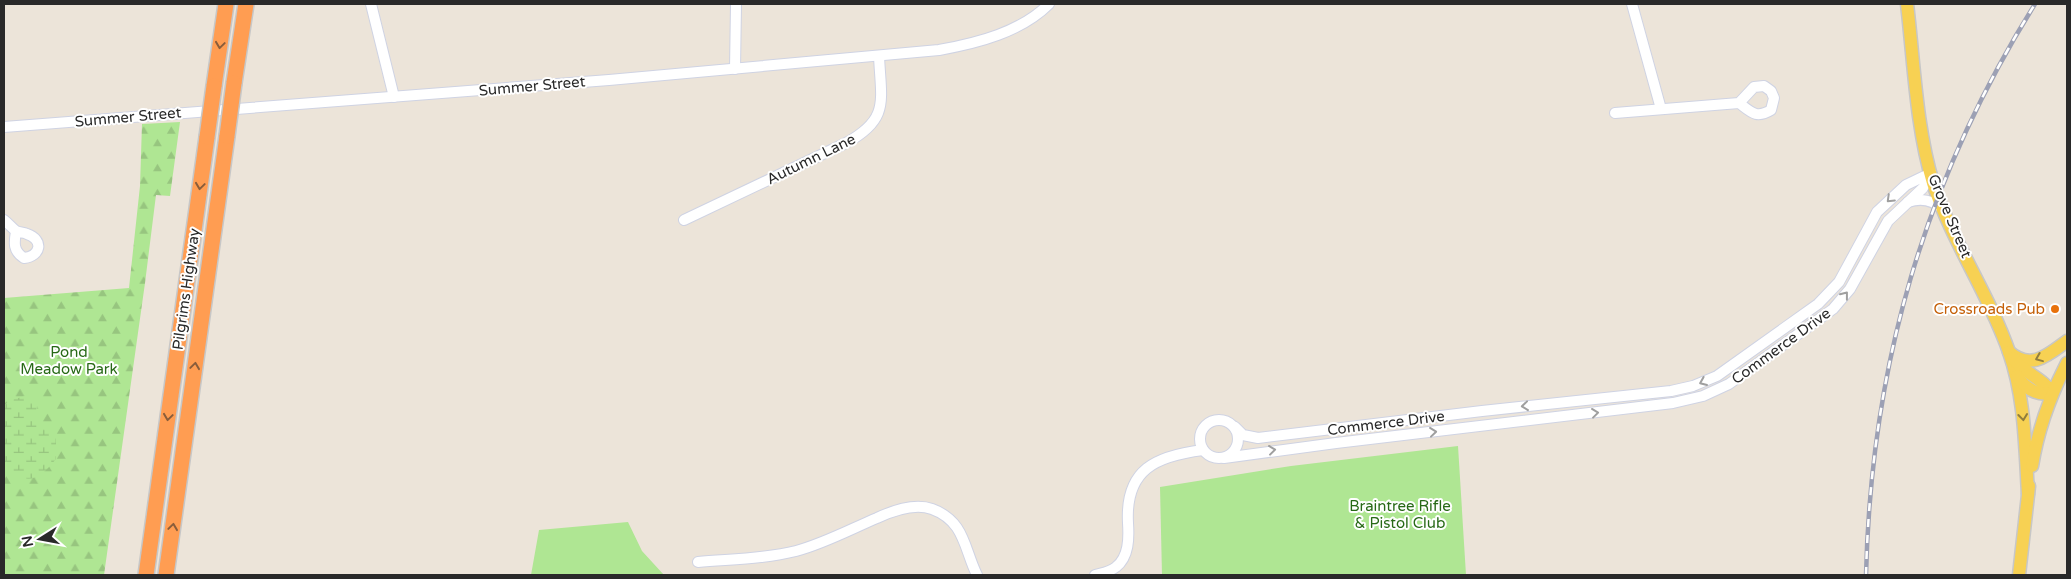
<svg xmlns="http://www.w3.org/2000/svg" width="2071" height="579" font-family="'Varela Round',sans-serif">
	<defs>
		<pattern id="forest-firs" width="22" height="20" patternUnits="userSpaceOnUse" patternTransform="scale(1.25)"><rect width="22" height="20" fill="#afe693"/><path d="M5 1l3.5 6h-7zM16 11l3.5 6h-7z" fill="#97c57f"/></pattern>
		<pattern id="wetland-marsh" width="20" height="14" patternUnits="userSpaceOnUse" patternTransform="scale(1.25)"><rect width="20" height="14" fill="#afe693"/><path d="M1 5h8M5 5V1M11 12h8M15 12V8" fill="none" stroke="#97c57f"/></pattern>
	</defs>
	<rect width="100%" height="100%" fill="#ece4d9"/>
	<g fill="#afe693">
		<polygon points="1458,446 1466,575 1162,575 1160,487 1291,466"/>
		<polygon points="628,522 642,551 664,575 531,575 539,530"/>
	</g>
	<polygon fill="url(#forest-firs)" points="180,122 170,196 156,195 145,283 104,575 4,575 4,298 129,288 140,186 142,124"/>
	<path fill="url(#wetland-marsh)" d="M35,392l3,3c-2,23 -5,30 18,41v23c-18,22 -27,26 -52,10v-64l7,-5 18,-5z"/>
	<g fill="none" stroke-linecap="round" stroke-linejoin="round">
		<defs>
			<g id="minor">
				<polyline points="371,4 394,97"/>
				<polyline points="1632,4 1661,109"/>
				<polyline points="735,69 736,4"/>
				<path d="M1615,113l124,-10 15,-16 10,-1 7,5 3,7 -3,12c-15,9 -20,2 -32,-7"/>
				<path d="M4,127l605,-47 330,-30c39,-7 82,-18 110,-46"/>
				<path d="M1908,202c12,-4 25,-2 35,7"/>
				<path d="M4,220c4,3 8,8 12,11 3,2 8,1 11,3 17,6 14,22 -3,24 -11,-7 -10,-15 -8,-27"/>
				<path d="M684,220l162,-77c44,-24 35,-42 33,-87"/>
				<circle cx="1219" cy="439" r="19"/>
				<polyline points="1235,427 1243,435 1258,438 1482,411 1671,391 1693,386 1717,376 1818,304 1839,282 1877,212 1906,185 1931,173"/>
				<polyline points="1224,458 1336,443 1673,403 1703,396 1729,384 1833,309 1850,289 1888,221 1923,188 1931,173"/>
				<path d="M698,562c32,-3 66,-3 98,-11 27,-7 55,-22 81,-33 15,-7 38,-15 55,-9 33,12 32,40 45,66"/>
				<path d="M1095,575c7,-2 15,-3 21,-8 13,-10 13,-29 12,-44 -3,-54 28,-67 75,-73"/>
			</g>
			<g id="major">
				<path d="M1907,4c7,58 9,123 26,179 19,59 56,111 76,169 16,45 16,94 19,142"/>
				<path d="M2009,352c22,19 39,3 58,-11"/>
				<path d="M2013,358c10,15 30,20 39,35"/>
				<path d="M2017,376c8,12 19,20 35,17"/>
				<path d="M2032,466c6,-37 18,-70 35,-103"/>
				<polyline points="2019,575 2029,486"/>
			</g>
			<g id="highway">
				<polyline points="234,83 246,4"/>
				<polyline points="214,86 226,4"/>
				<polyline points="146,575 207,137"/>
				<polyline points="166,575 227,136"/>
			</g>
		</defs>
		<use href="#minor" stroke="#cfd3e3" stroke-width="12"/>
		<use href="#major" stroke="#c7c7c7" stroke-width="15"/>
		<use href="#highway" stroke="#c7c7c7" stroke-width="18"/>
		<use href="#minor" stroke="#fff" stroke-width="10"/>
		<use href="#major" stroke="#f7d153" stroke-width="12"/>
		<use href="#highway" stroke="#ff9d52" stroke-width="15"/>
		<defs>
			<path id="rail" d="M1866,575c5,-209 58,-393 169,-571"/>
		</defs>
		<use href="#rail" stroke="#9ca0b4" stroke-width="4.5"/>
		<use href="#rail" stroke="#fff" stroke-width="2.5" stroke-dasharray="8" stroke-linecap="butt"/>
		<defs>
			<g id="highway-bridge">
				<polyline points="227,136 234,83"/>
				<polyline points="207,137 214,86"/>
			</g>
		</defs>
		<use href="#highway-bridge" stroke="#c7c7c7" stroke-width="18" stroke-linecap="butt"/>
		<use href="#highway-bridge" stroke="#ff9d52" stroke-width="15"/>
	</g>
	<defs><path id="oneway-chevron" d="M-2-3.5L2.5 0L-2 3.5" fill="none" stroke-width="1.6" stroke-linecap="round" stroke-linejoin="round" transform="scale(1.25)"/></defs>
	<g stroke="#895d3b">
		<use href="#oneway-chevron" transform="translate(220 45) rotate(98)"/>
		<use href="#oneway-chevron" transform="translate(200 186) rotate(98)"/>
		<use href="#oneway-chevron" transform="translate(195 366) rotate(-82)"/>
		<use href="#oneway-chevron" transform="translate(168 417) rotate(98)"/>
		<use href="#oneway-chevron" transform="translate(173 527) rotate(-82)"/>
	</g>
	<g stroke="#9f9f9f">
		<use href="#oneway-chevron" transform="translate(1890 199) rotate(136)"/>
		<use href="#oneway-chevron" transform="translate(1845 295) rotate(-52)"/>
		<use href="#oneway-chevron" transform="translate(1703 382) rotate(157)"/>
		<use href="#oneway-chevron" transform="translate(1525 406) rotate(174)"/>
		<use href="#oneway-chevron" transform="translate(1595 413) rotate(-7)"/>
		<use href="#oneway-chevron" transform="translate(1433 432) rotate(-6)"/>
		<use href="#oneway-chevron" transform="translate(1272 450) rotate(-7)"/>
	</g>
	<g stroke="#907d3e">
		<use href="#oneway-chevron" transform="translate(2039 358) rotate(158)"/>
		<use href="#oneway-chevron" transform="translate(2023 417) rotate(83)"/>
	</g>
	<circle fill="#e8710a" stroke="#fff" stroke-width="2" cx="2055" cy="309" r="5"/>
	<g text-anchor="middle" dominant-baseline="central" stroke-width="4" stroke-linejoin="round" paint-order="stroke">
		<g font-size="15" fill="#292929" stroke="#fff">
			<text transform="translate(532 86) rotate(-5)">Summer Street</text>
			<text transform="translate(128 117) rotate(-5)">Summer Street</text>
			<text transform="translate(811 159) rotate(-26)">Autumn Lane</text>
			<text transform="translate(1950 216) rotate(67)">Grove Street</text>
			<text transform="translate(186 289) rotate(-82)">Pilgrims Highway</text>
			<text transform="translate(1781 346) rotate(-36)">Commerce Drive</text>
			<text transform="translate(1386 423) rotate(-7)">Commerce Drive</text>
		</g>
		<g font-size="15" fill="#c56008" stroke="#fff" text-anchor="end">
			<text x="2045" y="309">Crossroads Pub</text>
		</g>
		<g font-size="15" fill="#276916" stroke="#fff">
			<text x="69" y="352">Pond<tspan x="69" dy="17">Meadow Park</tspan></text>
			<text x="1400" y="506">Braintree Rifle<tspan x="1400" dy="17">&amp; Pistol Club</tspan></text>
		</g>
	</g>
	<rect width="2071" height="579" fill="none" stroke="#292929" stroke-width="10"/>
	<g transform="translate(40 539) rotate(259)" stroke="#ffffff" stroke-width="4" paint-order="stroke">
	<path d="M0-4L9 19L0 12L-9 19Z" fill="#292929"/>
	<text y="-8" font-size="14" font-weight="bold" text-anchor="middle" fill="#292929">N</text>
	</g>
</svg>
